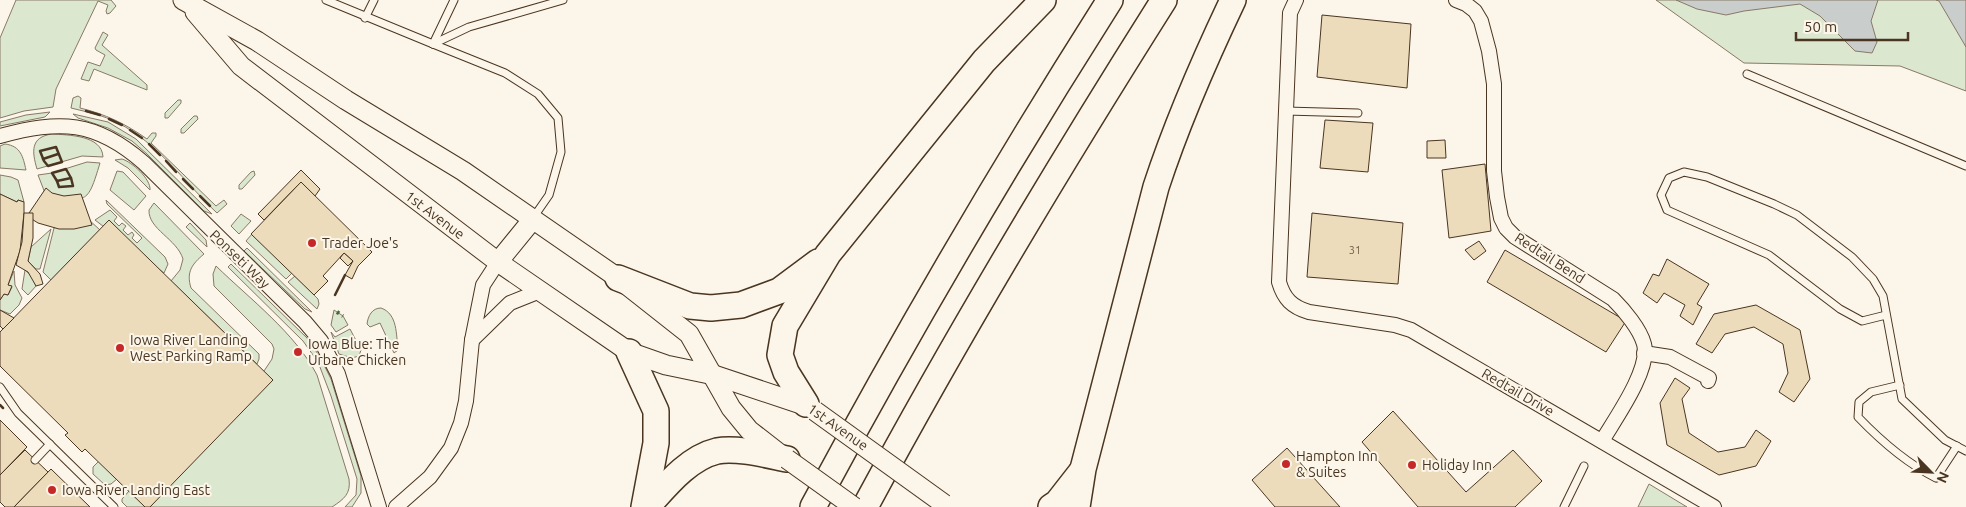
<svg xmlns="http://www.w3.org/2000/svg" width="1966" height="507" font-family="Ubuntu,sans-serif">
	<rect width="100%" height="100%" fill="#fbf6e9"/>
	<g fill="#dce7d0" stroke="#887966">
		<polygon points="16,0 111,0 116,6 110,13 107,14 106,11 108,5 98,1 56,89 53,107 24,111 0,118 0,38"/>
		<polygon points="1656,0 1966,0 1966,91 1900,66 1744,63"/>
		<polygon points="103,32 108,35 102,45 147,85 147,90 94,69 89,81 81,79 88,62 100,66 105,55 96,50 95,48"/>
		<path d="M78,96l3,2 -1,10c25,6 46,16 67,31l5,-6h4v3l-5,7 65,63 8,-6 3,4 -10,9c-32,-30 -59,-70 -99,-90 -15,-8 -31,-11 -47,-15l2,-10z"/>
		<polygon points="178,100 181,100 181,103 168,118 165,118 165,113"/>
		<polygon points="50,112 45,117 0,126 0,122 26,115"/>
		<polygon points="73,114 108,122 136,139 212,214 204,211 147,154 132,141 108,128 78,118"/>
		<polygon points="194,116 197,116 198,119 184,133 181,133 181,129"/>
		<path d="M52,134c16,1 50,1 51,23l-21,-1 -45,13c-5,-17 -7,-32 15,-35z"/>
		<path d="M5,144c16,2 18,13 21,26l-26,-2v-22z"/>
		<path d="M122,159c10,3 29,20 28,31l-22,-22 -13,-8z"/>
		<path d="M87,162l13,1c-13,43 -13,39 -55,30l-7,-18 14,-2z"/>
		<polygon points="117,171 123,172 146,196 134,210 110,190"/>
		<polygon points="254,171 255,175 242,189 239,189 239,185 251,172"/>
		<polygon points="0,175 11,177 18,180 24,202 18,200 17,202 0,194"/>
		<polygon points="106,200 165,257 168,264 164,273 95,220 110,210 117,217 114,221 119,226 122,223 126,226 123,230 128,235 132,232 134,235 132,238 137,243 142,238 107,204"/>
		<path d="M154,203l50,51c-12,10 -18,18 -13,34l68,66v5l-2,5 -86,-83 9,-11 3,-11c-6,-20 -35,-30 -34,-49z"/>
		<polygon points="241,214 251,221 239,234 231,226"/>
		<polygon points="88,219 100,230 51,280 43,272 54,228"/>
		<polygon points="190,223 206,240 207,247 186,227"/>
		<polygon points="51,229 40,269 36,269 28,261 31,247"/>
		<polygon points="252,234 292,273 286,279 246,241"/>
		<polygon points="247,248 312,312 305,309 244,251"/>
		<polygon points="231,264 307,338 320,357 331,379 361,476 361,493 352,507 345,507 356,495 357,479 331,396 318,362 303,341 228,267"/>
		<path d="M216,266c34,33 79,67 101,109l32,104c2,15 -5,20 -17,28h-182l114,-136 8,-12 2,-10 -2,-5 -58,-58 -1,-12z"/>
		<polygon points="25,270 32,276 36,286 28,295 22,289"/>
		<polygon points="14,271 15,285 22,298 19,305 10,314 0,310 0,300 4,294 8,295 12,287 8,285"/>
		<polygon points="295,276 318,299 319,304 317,309 288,282"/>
		<path d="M381,308c17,6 15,27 17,42l-4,3 -14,-30 -10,4 -3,-3c1,-8 5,-16 14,-16z"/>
		<polygon points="334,310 343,316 348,325 336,332 331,325"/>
		<polygon points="350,329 361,350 359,356 352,358 339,354 331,332 335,337"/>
		<polygon points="99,461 117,479 111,484 105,485 93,474 93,467"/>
		<polygon points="1649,484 1687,507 1638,507"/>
		<polygon points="129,491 145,507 127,507 122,502 122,499"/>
	</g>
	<g fill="#c9cecd" stroke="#887966">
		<polygon points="1676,0 1878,0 1871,21 1877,42 1872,53 1855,51 1820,16 1800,4 1744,11 1726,15 1697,9"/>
		<polygon points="1936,0 1966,0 1966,47 1939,1"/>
	</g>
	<g fill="#ecdcbc" stroke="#4a3520">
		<polygon points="1322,15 1411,24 1407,88 1317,77"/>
		<polygon points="1325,120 1373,123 1368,172 1320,168"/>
		<polygon points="1445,140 1446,158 1427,158 1427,141"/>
		<polygon points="1485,164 1491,231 1449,238 1442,170"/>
		<polygon points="301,170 320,189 315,196 301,182 264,220 258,214"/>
		<polygon points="301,182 372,252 358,266 352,279 345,275 353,261 344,253 323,276 328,281 314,295 251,234"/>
		<polygon points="46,188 52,193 64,196 81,194 92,225 74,229 59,229 38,223 27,216"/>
		<polygon points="0,194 17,202 18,200 24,202 24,213 20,251 8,285 12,286 8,295 4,294 0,300"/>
		<polygon points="24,213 33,213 33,238 28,261 40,274 43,284 36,286 28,272 16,265 22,242"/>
		<polygon points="1312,213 1403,223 1398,284 1307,277"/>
		<polygon points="109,220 273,380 150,507 145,507 85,449 82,452 65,435 68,433 0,366 0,332"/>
		<polygon points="1479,241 1486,251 1474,260 1465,250"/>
		<polygon points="1505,250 1626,321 1606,352 1487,282"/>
		<polygon points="344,253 353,261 348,266 340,258"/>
		<polygon points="1667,259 1709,284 1697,304 1702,307 1693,325 1680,316 1685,305 1664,293 1657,303 1643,293 1653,274 1659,276"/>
		<polygon points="1756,305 1800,330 1810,379 1794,402 1779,392 1788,373 1783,344 1754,327 1725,334 1712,353 1696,344 1714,314"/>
		<polygon points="0,310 14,318 3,329 0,326"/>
		<polygon points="1675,378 1690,388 1682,399 1689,433 1718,452 1745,447 1756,430 1771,441 1756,466 1719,475 1667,445 1660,403"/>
		<polygon points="1393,411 1466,492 1513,450 1542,481 1515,507 1418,507 1362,442"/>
		<polygon points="0,420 27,447 0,475"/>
		<polygon points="1287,448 1340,507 1275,507 1252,480"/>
		<polygon points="25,450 48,472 14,507 5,507 0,502 0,475"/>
		<polygon points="51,469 90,507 14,507"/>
	</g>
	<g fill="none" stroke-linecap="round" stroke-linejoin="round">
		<defs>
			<g id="lane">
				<polyline points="326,0 433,44 454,0"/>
				<polyline points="365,18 374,0"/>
				<polyline points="433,44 505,73 538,94 558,118 561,152 549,195 533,218"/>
				<polyline points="433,44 469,27 563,0"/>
				<polyline points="1747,74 1966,166"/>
				<polyline points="1286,111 1358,113"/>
				<polyline points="1886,315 1862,321 1840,309 1769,255 1667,210 1661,195 1669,178 1684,172 1707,177 1774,204 1797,215 1852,257 1873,279 1883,296 1902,399 1945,440 1966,451"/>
				<path d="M1900,385l-29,7 -12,10 -1,15c23,24 48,46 78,61l21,-32"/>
				<polyline points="0,387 18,413 114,507"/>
				<polyline points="35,460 50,444"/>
				<polyline points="1564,507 1584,466"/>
			</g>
			<g id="street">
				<path d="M1296,0l-6,13 -11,269c5,17 13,25 30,30l86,13 16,5 303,177"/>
				<path d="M1456,0l10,4 9,7 6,10 8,30 5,33v87l3,26 4,21 5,10 9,9 98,62c11,11 27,30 31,45 7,25 -29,75 -42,97"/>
				<path d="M0,136c60,-16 95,-16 144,27l161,159 16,19 17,33 41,133"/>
				<polyline points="472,340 510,303 540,291"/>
				<polyline points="1644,353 1670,357 1709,378 1708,381"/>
				<polyline points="396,507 430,477 451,448 461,423 466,401 472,340 483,285 498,262"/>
			</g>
			<g id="secondary">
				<polyline points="183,0 257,41 346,100 463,171 618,278 689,334 731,408 749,430 785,458"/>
				<polyline points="195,12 241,66 498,262 616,343 629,352 666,365 714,375 810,407"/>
				<polyline points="498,262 533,219"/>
			</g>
			<g id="highway">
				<polyline points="618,278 690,306 711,308 741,305 779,291 818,262"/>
				<polyline points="629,352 656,411 656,443 644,507"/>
				<polyline points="806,404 786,372 780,355 785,326 828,254 984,61 1043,0"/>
				<path d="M647,507c19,-21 41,-49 70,-56 19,-4 50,4 70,8"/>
				<path d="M813,507c93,-173 192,-342 297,-507"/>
				<path d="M865,507c93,-173 194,-341 299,-507"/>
				<polyline points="1051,507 1057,503 1082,471"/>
				<path d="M1077,507l6,-38 73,-282c21,-64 48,-126 77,-187"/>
			</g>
		</defs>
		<use href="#lane" stroke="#4a3520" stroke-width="9"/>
		<use href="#street" stroke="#4a3520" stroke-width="16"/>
		<use href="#secondary" stroke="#4a3520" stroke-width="21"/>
		<use href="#highway" stroke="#4a3520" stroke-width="28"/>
		<use href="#lane" stroke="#fbf6e9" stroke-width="7"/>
		<use href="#street" stroke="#fbf6e9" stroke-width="14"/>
		<use href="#secondary" stroke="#fbf6e9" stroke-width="19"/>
		<use href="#highway" stroke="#fbf6e9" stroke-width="25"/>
		<defs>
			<g id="secondary-bridge">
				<polyline points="815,411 944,504"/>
				<polyline points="787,459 854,507"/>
			</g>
		</defs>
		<use href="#secondary-bridge" stroke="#4a3520" stroke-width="21" stroke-linecap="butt"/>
		<use href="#secondary-bridge" stroke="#fbf6e9" stroke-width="19"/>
		<polyline stroke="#436837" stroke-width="4" stroke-dasharray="2.5 4" stroke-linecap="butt" points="337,312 343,316"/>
		<g stroke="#4a3520" stroke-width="2.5">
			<polyline points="86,111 100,115"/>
			<polyline points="109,119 122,125"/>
			<polyline points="130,130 142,138"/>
			<polyline points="149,144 160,155"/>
			<polygon points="56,147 62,162 48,166 44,161 40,151"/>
			<polyline points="43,159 58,154"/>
			<polyline points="166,161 176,172"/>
			<polygon points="66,169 71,178 57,181 52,173"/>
			<polyline points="183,179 193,189"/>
			<polyline points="57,181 59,187 73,186 71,178"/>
			<polyline points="200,196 210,206"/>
			<polyline points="335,295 345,275"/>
			<polyline points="0,405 3,408"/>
		</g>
	</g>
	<g fill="#c62828" stroke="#fbf6e9" stroke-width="2">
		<circle cx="312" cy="243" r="5"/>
		<circle cx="120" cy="348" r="5"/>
		<circle cx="298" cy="352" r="5"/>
		<circle cx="1286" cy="464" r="5"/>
		<circle cx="1412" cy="465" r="5"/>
		<circle cx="52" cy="490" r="5"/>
	</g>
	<g text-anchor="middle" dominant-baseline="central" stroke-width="4" stroke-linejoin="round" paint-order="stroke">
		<g font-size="11" fill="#725f47">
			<text x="1355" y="250">31</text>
		</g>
		<g font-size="14" fill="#4a3520" stroke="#fbf6e9">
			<text transform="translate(435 215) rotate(37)">1st Avenue</text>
			<text transform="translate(1550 258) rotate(33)">Redtail Bend</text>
			<text transform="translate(240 259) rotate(44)">Ponseti Way</text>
			<text transform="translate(1518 392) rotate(30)">Redtail Drive</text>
			<text transform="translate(838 427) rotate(35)">1st Avenue</text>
		</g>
		<g font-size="14" fill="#4a3520" stroke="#fbf6e9" text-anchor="start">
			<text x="322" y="243">Trader Joe's</text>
			<text x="130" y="340">Iowa River Landing<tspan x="130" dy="16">West Parking Ramp</tspan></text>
			<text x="308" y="344">Iowa Blue: The<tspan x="308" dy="16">Urbane Chicken</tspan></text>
			<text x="1296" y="456">Hampton Inn<tspan x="1296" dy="16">&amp; Suites</tspan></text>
			<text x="1422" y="465">Holiday Inn</text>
			<text x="62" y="490">Iowa River Landing East</text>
		</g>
	</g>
	<g transform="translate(1931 472) rotate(114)" stroke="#fbf6e9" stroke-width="4" paint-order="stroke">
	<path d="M0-4L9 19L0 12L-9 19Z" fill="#4a3520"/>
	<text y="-8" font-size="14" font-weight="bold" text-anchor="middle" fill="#4a3520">N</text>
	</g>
	<path d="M1796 32v8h112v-8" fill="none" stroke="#4a3520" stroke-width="2.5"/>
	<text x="1804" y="32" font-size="15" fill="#4a3520" stroke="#fbf6e9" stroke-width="4" paint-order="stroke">50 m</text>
</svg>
